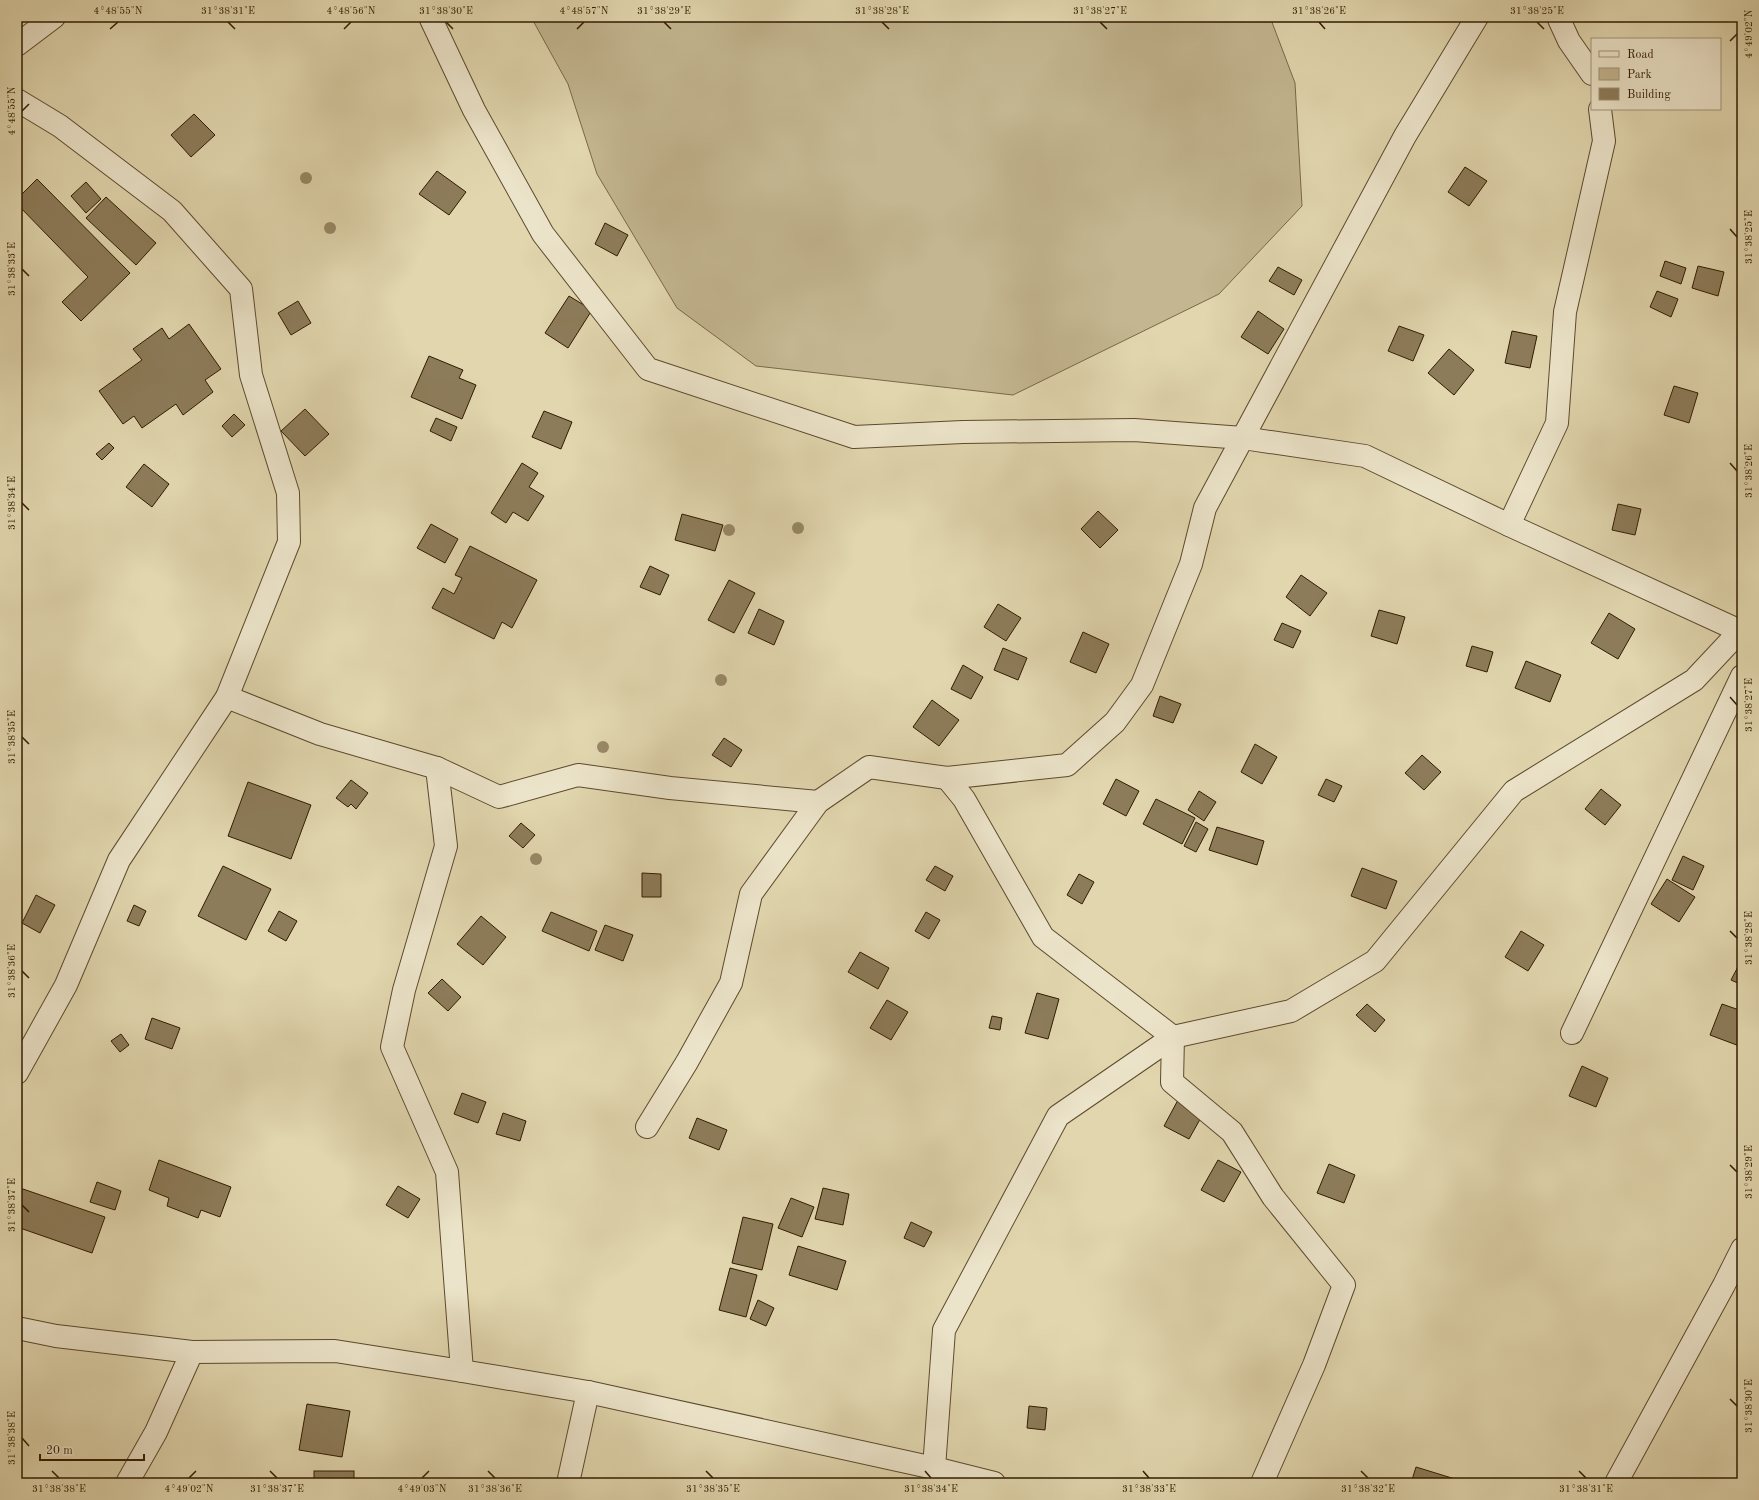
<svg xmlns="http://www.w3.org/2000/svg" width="1759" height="1500" font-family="'Old Standard TT',serif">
	<rect width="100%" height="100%" fill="#e1d6ae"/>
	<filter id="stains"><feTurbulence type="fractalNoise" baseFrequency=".005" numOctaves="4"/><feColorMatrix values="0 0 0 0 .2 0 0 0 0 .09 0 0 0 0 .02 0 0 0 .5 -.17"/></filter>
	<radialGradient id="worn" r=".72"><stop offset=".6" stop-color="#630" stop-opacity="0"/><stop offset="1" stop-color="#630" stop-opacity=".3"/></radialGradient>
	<polygon fill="#c3b690" stroke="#7a6848" points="531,17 1270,17 1295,83 1302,206 1219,294 1013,395 756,366 677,308 597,174 568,84"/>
	<g fill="#8d7c5a" stroke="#311b00">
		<polygon points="194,114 215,135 191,157 171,135"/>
		<polygon points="1465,167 1487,181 1469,206 1448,192"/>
		<polygon points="437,171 466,192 449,215 419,194"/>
		<polygon points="37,179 130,273 81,321 62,302 88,277 17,204 17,199"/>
		<polygon points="86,182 101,199 86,213 71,196"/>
		<polygon points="106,197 156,243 136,265 86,218"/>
		<polygon points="605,223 628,235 617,256 595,244"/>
		<polygon points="1665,261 1686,268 1681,284 1660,276"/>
		<polygon points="1698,266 1724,272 1718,296 1692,288"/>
		<polygon points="1278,267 1302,280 1294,295 1269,281"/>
		<polygon points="1657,291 1678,299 1671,317 1650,307"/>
		<polygon points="569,296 592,310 568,348 545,333"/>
		<polygon points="298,301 311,323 291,335 278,313"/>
		<polygon points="1258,311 1284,329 1268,354 1241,337"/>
		<polygon points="189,324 221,369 205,380 213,392 183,415 176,404 142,428 134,416 123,424 99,391 142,360 133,349 162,328 169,339"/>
		<polygon points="1399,326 1424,335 1413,361 1388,351"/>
		<polygon points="1742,329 1742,339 1738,337"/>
		<polygon points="1512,331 1537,336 1530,368 1505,363"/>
		<polygon points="1449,349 1474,370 1454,395 1428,373"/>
		<polygon points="429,356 463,370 459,378 476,385 462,419 411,397"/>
		<polygon points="1674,386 1698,393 1689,423 1664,415"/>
		<polygon points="305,409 329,434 305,456 281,431"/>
		<polygon points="544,411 572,422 561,449 532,437"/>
		<polygon points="234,414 245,425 232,437 222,426"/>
		<polygon points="436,418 457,427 451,441 430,431"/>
		<polygon points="109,443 114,448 102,460 96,454"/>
		<polygon points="522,463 538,473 529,487 544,496 528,521 513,512 506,523 491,513"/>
		<polygon points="144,464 169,484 152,507 126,487"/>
		<polygon points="1618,504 1641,509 1635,535 1612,530"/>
		<polygon points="1098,511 1118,530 1100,548 1081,529"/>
		<polygon points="682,514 723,525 715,551 675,540"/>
		<polygon points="431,524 458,539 445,563 417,548"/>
		<polygon points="470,546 537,580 512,628 502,622 494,639 432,608 443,588 454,594 462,578 455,575"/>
		<polygon points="650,566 669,575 660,595 640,587"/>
		<polygon points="1301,575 1327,593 1310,616 1286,597"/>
		<polygon points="729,580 755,593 734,633 708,620"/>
		<polygon points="998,604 1021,618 1006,641 984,627"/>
		<polygon points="759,609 784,621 774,645 748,633"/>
		<polygon points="1379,610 1405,617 1397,644 1371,636"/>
		<polygon points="1609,613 1635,629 1618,659 1591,643"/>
		<polygon points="1282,623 1301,631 1293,648 1274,640"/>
		<polygon points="1083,632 1109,644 1096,673 1070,662"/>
		<polygon points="1472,646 1493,652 1487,672 1466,666"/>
		<polygon points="1003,648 1027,658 1018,680 994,670"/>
		<polygon points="1526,661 1561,675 1550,702 1515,688"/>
		<polygon points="963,665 983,677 971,699 951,689"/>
		<polygon points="1160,696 1181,704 1173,723 1153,716"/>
		<polygon points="932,700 959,720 939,746 913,727"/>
		<polygon points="724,738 742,750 731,767 712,755"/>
		<polygon points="1255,744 1277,757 1262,784 1241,772"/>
		<polygon points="1422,755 1441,772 1424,790 1405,773"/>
		<polygon points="1116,779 1139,791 1126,816 1103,804"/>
		<polygon points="1326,779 1342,786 1334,802 1318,795"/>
		<polygon points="351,780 368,793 356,809 351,804 348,807 336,798"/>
		<polygon points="248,782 311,805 291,859 228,836"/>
		<polygon points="1601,789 1621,805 1605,825 1585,809"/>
		<polygon points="1199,791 1216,802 1204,821 1188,810"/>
		<polygon points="1156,799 1195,818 1182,844 1143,824"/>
		<polygon points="1196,822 1208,829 1196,852 1184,846"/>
		<polygon points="521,823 535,835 523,848 509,836"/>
		<polygon points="1217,827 1264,841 1257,865 1209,850"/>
		<polygon points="1683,856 1704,866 1693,890 1672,880"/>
		<polygon points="223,866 271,889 246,940 198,916"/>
		<polygon points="935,866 953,876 945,891 926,880"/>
		<polygon points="1362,868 1397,881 1386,909 1351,896"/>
		<polygon points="642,873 661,874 661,897 642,897"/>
		<polygon points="1079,874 1094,882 1082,904 1067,895"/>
		<polygon points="1667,879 1695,897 1679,922 1651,904"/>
		<polygon points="36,895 55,905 40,933 22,923"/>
		<polygon points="134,905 146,911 139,926 127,921"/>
		<polygon points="279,911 297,921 286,941 268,931"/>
		<polygon points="551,912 597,931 589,951 542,931"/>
		<polygon points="926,912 940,920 929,939 915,931"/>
		<polygon points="481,916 506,937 483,965 457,944"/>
		<polygon points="605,925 633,935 623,961 595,950"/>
		<polygon points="1521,931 1544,945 1528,971 1505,957"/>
		<polygon points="860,952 889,968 878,989 848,972"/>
		<polygon points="1742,959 1742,985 1731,980"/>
		<polygon points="442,979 461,997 448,1011 428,993"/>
		<polygon points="1037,993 1059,999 1048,1039 1025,1033"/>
		<polygon points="887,1000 908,1012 891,1040 870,1028"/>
		<polygon points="1367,1004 1385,1020 1375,1032 1356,1015"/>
		<polygon points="1722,1004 1742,1011 1742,1047 1710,1035"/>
		<polygon points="992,1016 1002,1018 1000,1030 989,1028"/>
		<polygon points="152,1018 180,1028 172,1049 145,1039"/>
		<polygon points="121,1034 129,1045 120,1052 111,1041"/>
		<polygon points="1582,1066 1608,1078 1596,1107 1569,1096"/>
		<polygon points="462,1093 486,1102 478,1123 454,1114"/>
		<polygon points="1178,1100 1203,1114 1189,1139 1164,1126"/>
		<polygon points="503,1113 526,1121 520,1141 496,1134"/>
		<polygon points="697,1118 727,1130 719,1150 689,1138"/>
		<polygon points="159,1160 231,1187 220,1217 201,1210 198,1218 167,1206 169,1198 149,1190"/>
		<polygon points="1218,1160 1241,1172 1224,1202 1201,1190"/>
		<polygon points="1329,1164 1355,1175 1344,1203 1317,1193"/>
		<polygon points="97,1182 121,1191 115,1210 90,1202"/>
		<polygon points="398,1186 420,1199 408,1218 386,1205"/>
		<polygon points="17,1187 105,1217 92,1253 17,1227"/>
		<polygon points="823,1188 849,1194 843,1225 815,1219"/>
		<polygon points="791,1198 814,1207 802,1237 778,1228"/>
		<polygon points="743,1217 773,1224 762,1270 732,1263"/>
		<polygon points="911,1222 932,1232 924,1247 904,1238"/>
		<polygon points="798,1246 846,1261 837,1290 789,1275"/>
		<polygon points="730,1268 757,1275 746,1317 719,1310"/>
		<polygon points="758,1300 774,1308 766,1326 750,1319"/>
		<polygon points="307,1404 350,1411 342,1457 299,1450"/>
		<polygon points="1029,1406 1047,1408 1045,1430 1027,1428"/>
		<polygon points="1416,1467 1455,1479 1454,1483 1411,1483"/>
		<rect x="314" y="1471" width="40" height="12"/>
	</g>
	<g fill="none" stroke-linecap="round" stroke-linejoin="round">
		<defs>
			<g id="minor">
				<polyline points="430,17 474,110 543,234 648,369 854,437 963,432 1134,430 1243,438 1365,456 1509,525 1740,631 1694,680 1514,791 1375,961 1291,1011 1173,1037 1058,1116 944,1330 934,1468"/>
				<polyline points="1558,17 1569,41 1592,74"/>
				<polyline points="17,45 54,17"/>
				<polyline points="17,100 60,126 172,211 241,289 251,375 288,493 289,542 227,697"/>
				<polyline points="1509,525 1557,423 1565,312 1604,141 1600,109"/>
				<polyline points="437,768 499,797 578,775 670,788 818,802"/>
				<polyline points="947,778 964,799 1043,937 1173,1037 1172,1082 1232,1132 1273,1197 1344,1285 1314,1365 1262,1483"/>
				<polyline points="1572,1033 1742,676"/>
				<polyline points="17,1073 66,985 119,860 227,697 320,734 437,768 446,846 404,990 392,1047 447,1172 462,1371"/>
				<polyline points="647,1127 687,1062 731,983 751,894 818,802 869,767 947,778 1067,765 1115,722 1142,685 1191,564 1205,508 1405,136 1477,17"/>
				<polyline points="127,1483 156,1432 192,1352"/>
				<polyline points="568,1483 588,1392"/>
				<polyline points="1616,1483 1724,1285 1742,1249"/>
			</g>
			<polyline id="tertiary" points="17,1328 56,1336 192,1352 335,1351 462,1371 588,1392 934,1468 994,1483"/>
		</defs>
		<use href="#minor" stroke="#5d4a2c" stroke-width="24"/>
		<use href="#tertiary" stroke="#5d4a2c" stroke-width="24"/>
		<use href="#minor" stroke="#ece4ca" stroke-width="22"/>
		<use href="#tertiary" stroke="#ece4ca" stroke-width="22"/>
	</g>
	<g fill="#988966">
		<circle cx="306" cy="178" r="6"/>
		<circle cx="330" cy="228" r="6"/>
		<circle cx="798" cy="528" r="6"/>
		<circle cx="729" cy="530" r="6"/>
		<circle cx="721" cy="680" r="6"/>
		<circle cx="603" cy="747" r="6"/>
		<circle cx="536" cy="859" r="6"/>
	</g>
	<path fill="none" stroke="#311b00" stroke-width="1.5" d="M228,22l7,7M446,22l7,7M664,22l7,7M882,22l7,7M1100,22l7,7M1319,22l6,7M1537,22l7,7M110,29l8,-7M344,29l7,-7M577,29l7,-7M1730,41l7,-7M22,111l7,-7M1730,229l7,8M22,269l7,7M1730,463l7,8M22,503l7,7M1730,697l7,8M22,737l7,7M1730,931l7,7M22,971l7,7M1730,1165l7,7M22,1205l7,7M1730,1399l7,7M22,1438l7,8M52,1471l7,7M270,1471l7,7M488,1471l7,7M706,1471l7,7M925,1471l6,7M1143,1471l6,7M1361,1471l7,7M1579,1471l7,7M189,1478l7,-7M422,1478l7,-7"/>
	<rect width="1759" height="1500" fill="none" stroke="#e1d6ae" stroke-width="44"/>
	<rect x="1591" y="38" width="130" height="72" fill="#ece4ca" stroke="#a19479"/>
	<rect x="1599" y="51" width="20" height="6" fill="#ece4ca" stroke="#a19479"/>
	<text x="1627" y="58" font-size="12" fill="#311b00">Road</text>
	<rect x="1599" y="68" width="20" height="12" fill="#c3b690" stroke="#a19479"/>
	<text x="1627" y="78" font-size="12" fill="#311b00">Park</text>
	<rect x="1599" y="88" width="20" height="12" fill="#8d7c5a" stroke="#a19479"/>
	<text x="1627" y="98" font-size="12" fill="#311b00">Building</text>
	<path d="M40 1454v6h104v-6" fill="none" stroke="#311b00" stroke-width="2"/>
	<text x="46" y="1454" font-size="12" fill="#311b00" stroke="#ece4ca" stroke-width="3" paint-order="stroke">20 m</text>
	<rect x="22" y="22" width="1715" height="1456" fill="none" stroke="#311b00" stroke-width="1.5"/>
	<g font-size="10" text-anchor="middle" fill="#311b00">
		<text x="118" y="14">4°48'55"N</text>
		<text x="228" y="14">31°38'31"E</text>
		<text x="351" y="14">4°48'56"N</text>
		<text x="446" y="14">31°38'30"E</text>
		<text x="584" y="14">4°48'57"N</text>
		<text x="664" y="14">31°38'29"E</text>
		<text x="882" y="14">31°38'28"E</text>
		<text x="1100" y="14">31°38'27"E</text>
		<text x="1319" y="14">31°38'26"E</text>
		<text x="1537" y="14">31°38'25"E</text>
		<text transform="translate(1748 34) rotate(-90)" y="4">4°49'02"N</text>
		<text transform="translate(11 111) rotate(-90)" y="4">4°48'55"N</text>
		<text transform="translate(1748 237) rotate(-90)" y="4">31°38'25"E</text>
		<text transform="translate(11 269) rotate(-90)" y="4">31°38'33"E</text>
		<text transform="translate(1748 471) rotate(-90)" y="4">31°38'26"E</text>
		<text transform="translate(11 503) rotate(-90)" y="4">31°38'34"E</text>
		<text transform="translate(1748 705) rotate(-90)" y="4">31°38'27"E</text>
		<text transform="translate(11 737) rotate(-90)" y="4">31°38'35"E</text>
		<text transform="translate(1748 938) rotate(-90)" y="4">31°38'28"E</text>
		<text transform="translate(11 971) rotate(-90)" y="4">31°38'36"E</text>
		<text transform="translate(1748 1172) rotate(-90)" y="4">31°38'29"E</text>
		<text transform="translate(11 1205) rotate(-90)" y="4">31°38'37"E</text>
		<text transform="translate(1748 1406) rotate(-90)" y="4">31°38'30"E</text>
		<text transform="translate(11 1438) rotate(-90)" y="4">31°38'38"E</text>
		<text x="59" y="1492">31°38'38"E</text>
		<text x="189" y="1492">4°49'02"N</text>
		<text x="277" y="1492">31°38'37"E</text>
		<text x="422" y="1492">4°49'03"N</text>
		<text x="495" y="1492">31°38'36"E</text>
		<text x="713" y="1492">31°38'35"E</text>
		<text x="931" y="1492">31°38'34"E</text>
		<text x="1149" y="1492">31°38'33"E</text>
		<text x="1368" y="1492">31°38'32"E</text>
		<text x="1586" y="1492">31°38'31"E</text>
	</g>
	<rect width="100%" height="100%" filter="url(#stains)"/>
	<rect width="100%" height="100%" fill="url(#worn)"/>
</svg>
